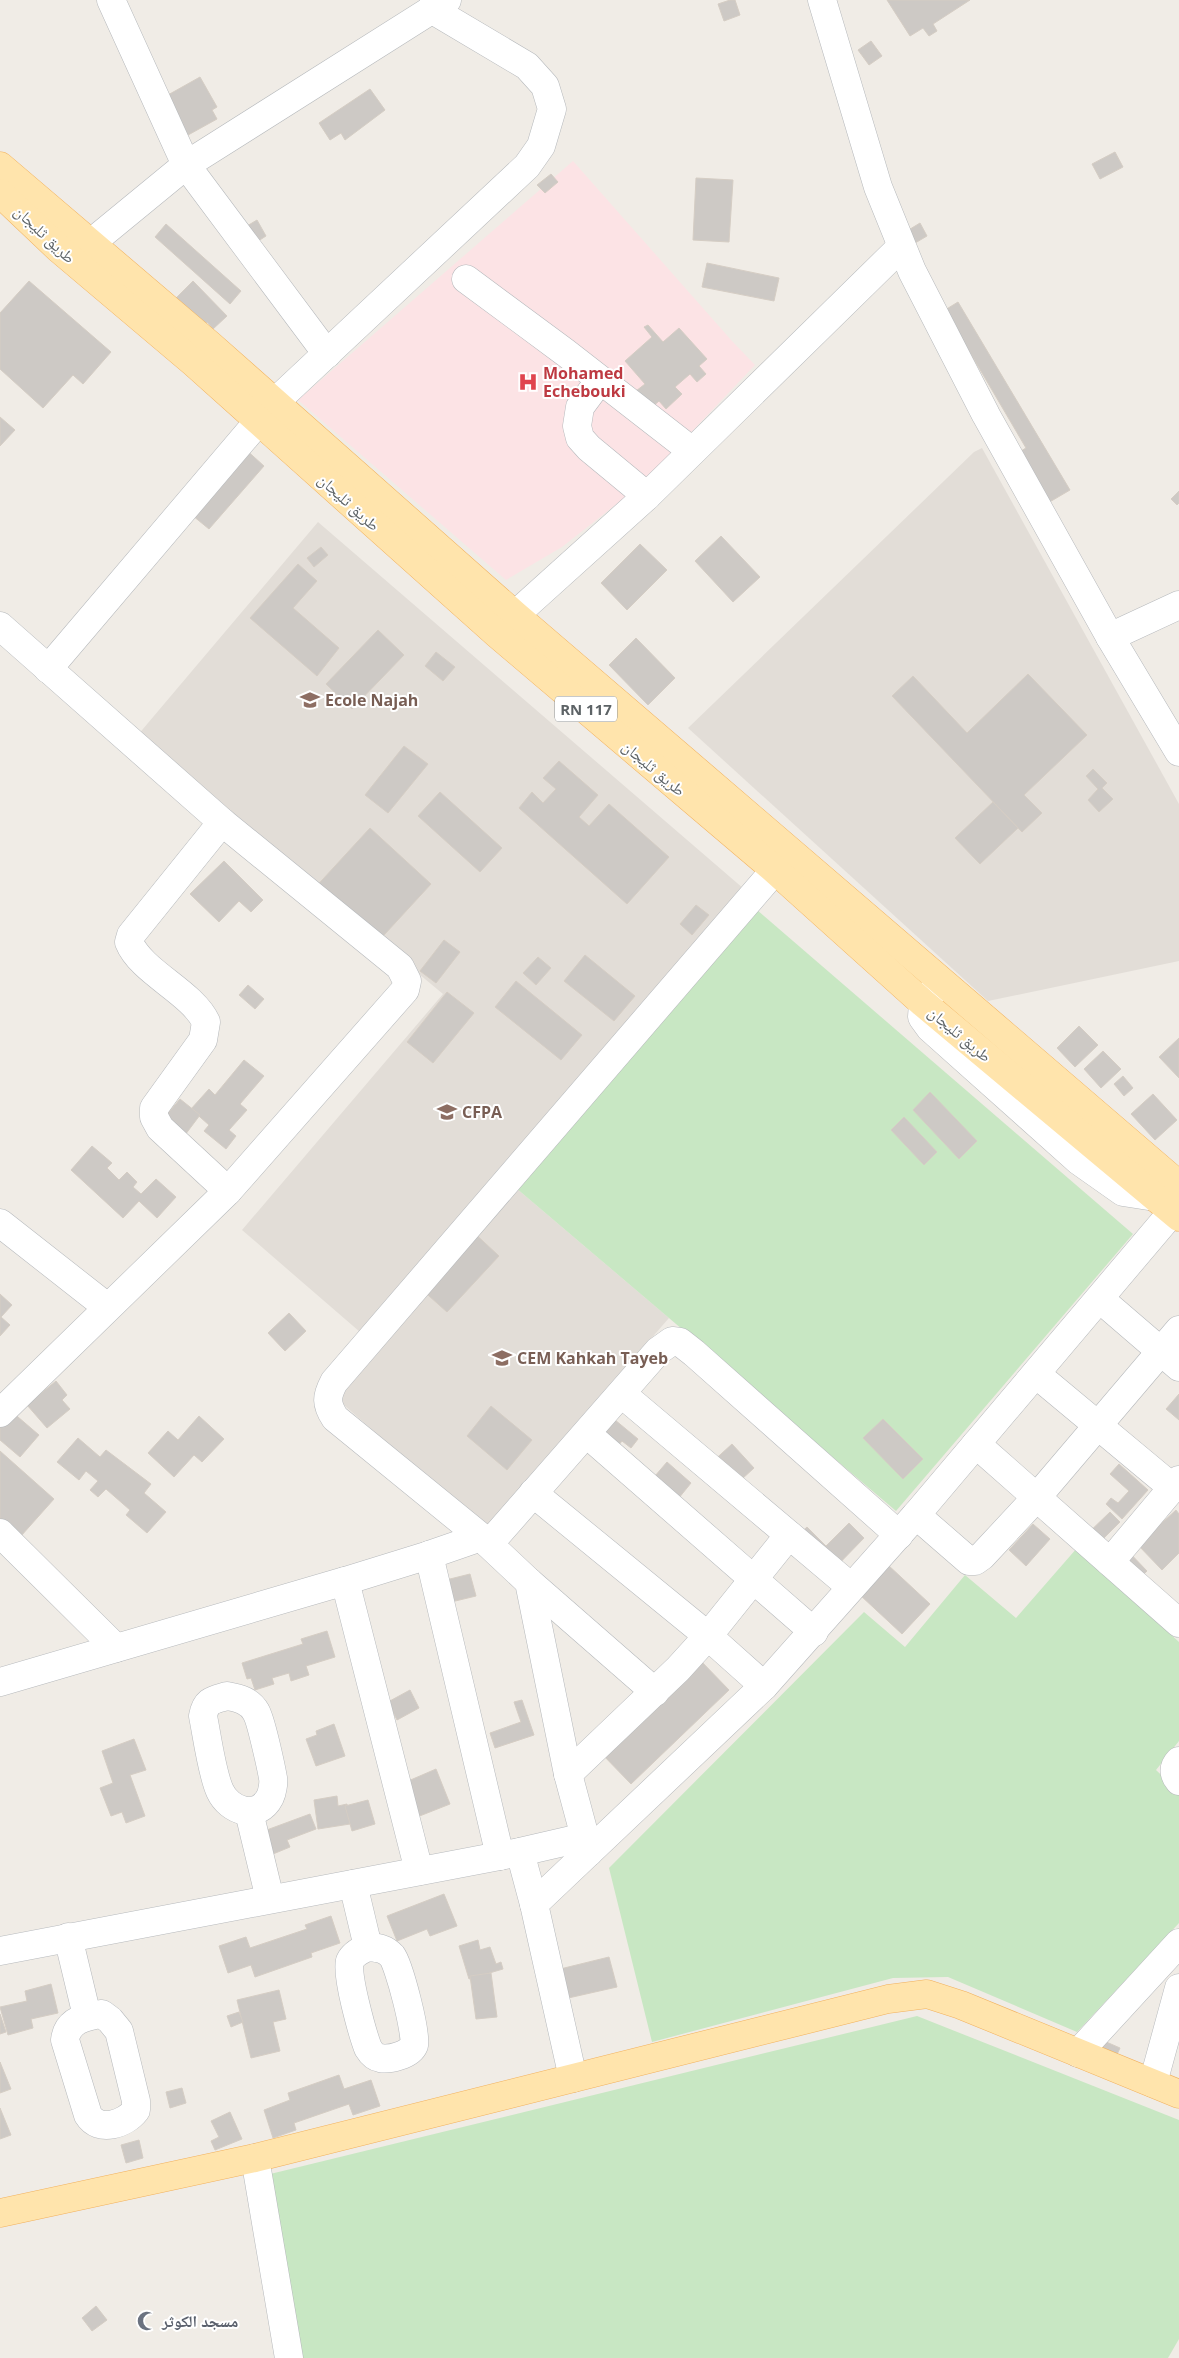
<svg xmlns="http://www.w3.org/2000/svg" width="1179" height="2358" font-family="'Open Sans','Noto Naskh Arabic',sans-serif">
	<rect width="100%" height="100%" fill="#f0ece6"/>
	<g fill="#e2ddd7">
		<polygon points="982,448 1179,804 1179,961 988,1001 688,728 974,452"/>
		<polygon points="318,522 744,889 360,1332 242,1230 443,994 299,874 137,736"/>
		<polygon points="516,1188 669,1318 485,1529 336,1398"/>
	</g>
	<polygon fill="#fce3e5" points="573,161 732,341 755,365 642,484 562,547 506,580 298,400"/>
	<g fill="#c8e7c3">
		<polygon points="757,910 1133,1234 896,1511 516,1188"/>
		<polygon points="1077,1548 1179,1642 1179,1741 1156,1770 1179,1792 1179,1923 1077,2032 948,1977 893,1978 652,2042 609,1868 864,1612 905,1647 965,1575 1016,1618"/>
		<polygon points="917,2016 1179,2120 1179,2339 1168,2358 293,2358 262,2176"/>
	</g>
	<g fill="#cdc9c5" stroke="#d5cdc4">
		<polygon points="730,0 735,0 740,15 724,21 718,4"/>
		<polygon points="887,0 970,0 933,24 937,31 929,36 923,28 910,36"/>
		<polygon points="871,41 882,56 869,65 858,50"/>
		<polygon points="200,77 217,107 212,110 217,119 170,145 159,100"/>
		<polygon points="370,89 385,110 345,140 341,133 330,140 319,123"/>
		<polygon points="1115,152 1123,167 1100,179 1092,164"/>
		<polygon points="551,174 558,182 545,193 537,185"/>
		<polygon points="696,178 733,180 729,242 693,240"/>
		<polygon points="257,220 266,236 252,245 242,229"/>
		<polygon points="920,223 927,236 910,246 902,234"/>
		<polygon points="166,224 241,291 230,304 155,237"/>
		<polygon points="707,263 779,278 774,301 702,287"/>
		<polygon points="29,281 111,352 83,384 73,375 43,408 0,369 0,313"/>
		<polygon points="193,281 227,316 213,329 207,322 195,333 169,305"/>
		<polygon points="958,302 1070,490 1036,510 1006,460 1026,448 945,310"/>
		<polygon points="648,325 663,342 679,328 707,359 699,366 706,374 697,382 690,374 675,387 682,394 666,409 659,401 651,408 636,391 645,384 625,361 652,337 644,327"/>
		<polygon points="0,417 15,430 0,446"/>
		<polygon points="243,447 264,466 209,529 187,511"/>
		<polygon points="1179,491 1179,503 1177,505 1171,499"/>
		<polygon points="721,536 760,577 733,602 695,561"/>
		<polygon points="640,544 667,570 627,610 601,583"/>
		<polygon points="321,547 328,555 314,567 307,558"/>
		<polygon points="298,564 317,581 293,608 339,648 317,676 250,618"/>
		<polygon points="378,630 404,655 352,709 326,684"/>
		<polygon points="636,638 675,678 648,705 609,665"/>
		<polygon points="436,652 455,667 443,681 425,666"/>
		<polygon points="1028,674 1087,735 1024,795 1042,813 1022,832 892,696 913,676 967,733"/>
		<polygon points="404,746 428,764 388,813 365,795"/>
		<polygon points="559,761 598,795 579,817 589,826 609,804 669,857 627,904 519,808 532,792 543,803 556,789 543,778"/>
		<polygon points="1093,769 1107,783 1102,788 1113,799 1099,812 1088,800 1098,789 1086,776"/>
		<polygon points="440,792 502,848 480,872 418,816"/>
		<polygon points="993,802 1018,828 980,864 955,838"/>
		<polygon points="370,828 431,884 373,947 312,891"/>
		<polygon points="224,861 263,900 251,912 239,901 219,922 190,894"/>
		<polygon points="696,905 709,915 692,935 680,924"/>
		<polygon points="444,940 460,952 436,983 420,971"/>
		<polygon points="585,955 635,996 614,1021 564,981"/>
		<polygon points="538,957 551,968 536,985 523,973"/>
		<polygon points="516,981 582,1035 561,1060 495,1007"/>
		<polygon points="248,985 264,999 255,1009 239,995"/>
		<polygon points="447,992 474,1013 433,1063 407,1042"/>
		<polygon points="1079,1026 1098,1045 1075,1067 1057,1048"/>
		<polygon points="1179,1038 1179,1078 1159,1057"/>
		<polygon points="1103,1051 1121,1069 1101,1088 1084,1069"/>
		<polygon points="244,1060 264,1076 240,1104 247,1110 229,1130 236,1136 226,1149 204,1131 209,1125 191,1109 209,1089 215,1095"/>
		<polygon points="1123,1076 1133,1088 1124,1096 1114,1084"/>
		<polygon points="930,1092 977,1141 959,1159 913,1110"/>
		<polygon points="1153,1094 1177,1120 1155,1140 1131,1114"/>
		<polygon points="180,1099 200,1115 185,1135 164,1118"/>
		<polygon points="904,1117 937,1152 924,1165 891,1130"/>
		<polygon points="92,1146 112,1163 107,1168 119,1180 127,1172 137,1182 133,1187 141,1194 156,1179 176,1197 157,1218 139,1201 123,1218 71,1170"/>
		<polygon points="471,1230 499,1256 447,1312 419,1287"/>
		<polygon points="0,1294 12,1305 1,1317 10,1325 0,1336"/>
		<polygon points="289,1313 306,1331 285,1351 268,1333"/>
		<polygon points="56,1381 67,1395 62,1400 70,1409 47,1428 27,1405"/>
		<polygon points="1179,1394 1179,1420 1166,1409"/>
		<polygon points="491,1406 532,1440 507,1470 467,1436"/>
		<polygon points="11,1411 39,1435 20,1457 0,1440 0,1425"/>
		<polygon points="609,1415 638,1439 631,1448 622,1441 610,1456 589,1439"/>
		<polygon points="199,1416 224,1439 202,1462 194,1455 174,1477 148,1453 168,1431 178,1440"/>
		<polygon points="883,1419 923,1459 903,1479 863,1438"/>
		<polygon points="78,1438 100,1457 106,1450 151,1484 144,1493 166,1512 147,1533 126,1515 130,1510 106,1489 98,1497 90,1490 98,1481 86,1471 79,1480 57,1462"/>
		<polygon points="732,1444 754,1468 742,1479 709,1465"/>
		<polygon points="0,1451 54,1499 21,1536 0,1518"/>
		<polygon points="667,1462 691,1483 674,1504 649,1483"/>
		<polygon points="1119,1464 1148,1490 1122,1519 1106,1504 1111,1498 1118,1503 1129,1491 1110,1474"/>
		<polygon points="1176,1510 1179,1514 1179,1553 1162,1570 1138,1545"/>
		<polygon points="1110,1512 1120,1522 1092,1550 1082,1539"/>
		<polygon points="849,1523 864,1538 829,1574 794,1539 807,1527 826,1546"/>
		<polygon points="1033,1524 1050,1539 1026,1566 1009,1550"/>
		<polygon points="1124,1547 1147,1571 1133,1584"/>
		<polygon points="888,1565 930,1604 902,1634 860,1595"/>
		<polygon points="470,1574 476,1596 447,1603 442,1581"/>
		<polygon points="327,1631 335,1657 306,1666 309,1675 291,1681 289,1673 272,1678 274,1684 255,1690 251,1678 247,1679 242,1663 303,1644 301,1639"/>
		<polygon points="699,1659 729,1690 631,1784 601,1753"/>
		<polygon points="410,1690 419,1708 397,1720 388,1702"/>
		<polygon points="522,1700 534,1735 495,1748 490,1733 521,1722 514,1702"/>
		<polygon points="334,1724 345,1756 316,1766 306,1739 317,1735 316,1731"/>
		<polygon points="134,1739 146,1770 130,1775 145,1816 126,1823 122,1812 111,1816 100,1788 113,1783 102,1751"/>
		<polygon points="436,1769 450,1804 412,1819 399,1785"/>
		<polygon points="337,1796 338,1806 347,1804 350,1824 318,1829 314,1800"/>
		<polygon points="368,1800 375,1824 352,1831 345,1806"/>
		<polygon points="310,1814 316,1829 287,1840 290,1847 273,1854 264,1831"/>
		<polygon points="444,1894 457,1926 430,1936 427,1929 397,1941 387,1916"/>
		<polygon points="331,1916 340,1943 311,1953 312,1957 255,1977 251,1965 228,1973 219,1946 246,1937 250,1948 307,1929 305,1925"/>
		<polygon points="478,1940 480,1950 490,1947 496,1964 501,1962 503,1969 469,1979 459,1946"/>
		<polygon points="609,1957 617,1987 555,2001 548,1972"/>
		<polygon points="491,1973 497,2017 476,2019 470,1976"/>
		<polygon points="51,1984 58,2013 31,2019 33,2028 8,2035 0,2007 27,2001 25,1991"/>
		<polygon points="279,1990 286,2019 273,2022 280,2051 251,2058 237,2000"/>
		<polygon points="239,2012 243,2022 231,2027 227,2016"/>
		<polygon points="0,2014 6,2032 0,2034"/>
		<polygon points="1104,2041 1120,2048 1114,2061 1098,2054"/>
		<polygon points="0,2062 11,2089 0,2093"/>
		<polygon points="339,2075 344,2089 371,2080 380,2106 353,2115 349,2104 294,2123 296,2130 273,2138 264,2110 290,2100 288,2093"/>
		<polygon points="182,2088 186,2103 170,2108 166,2092"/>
		<polygon points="0,2108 11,2135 0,2139"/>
		<polygon points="230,2112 242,2139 215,2150 211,2141 219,2137 211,2121"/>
		<polygon points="139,2140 143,2158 126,2163 121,2145"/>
		<polygon points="96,2306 107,2320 92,2331 82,2318"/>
	</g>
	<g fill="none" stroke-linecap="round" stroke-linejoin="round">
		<defs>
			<g id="minor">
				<polyline points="111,0 186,165 327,354"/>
				<polyline points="822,0 878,187 912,271 986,415 1110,637 1179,752"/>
				<polyline points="91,243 186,165 447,0"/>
				<polyline points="466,279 566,353 692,451"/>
				<polyline points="600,380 580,407 577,426 580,438 589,448 647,496"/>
				<polyline points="0,626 222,822 400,967 407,981 405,990 228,1191 0,1413"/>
				<polyline points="498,633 515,615 647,496 901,247"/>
				<polyline points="1110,637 1179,605"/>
				<polyline points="48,669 274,403 527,166 541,146 552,109 545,86 527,66 431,9"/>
				<path d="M222,822l-91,113 -2,7c12,30 63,50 77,80l-3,18 -49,68v9l6,11 68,63"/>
				<polyline points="932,992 923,1003 922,1017 930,1028 1079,1161 1123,1192 1155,1197"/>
				<polyline points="0,1223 107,1307"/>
				<polyline points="1100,1299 1179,1367"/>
				<polyline points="1036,1374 1173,1488"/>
				<polyline points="622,1394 851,1587"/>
				<polyline points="587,1434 814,1632"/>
				<polyline points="976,1444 1179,1623"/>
				<polyline points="533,1493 708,1636 764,1686"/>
				<polyline points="916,1515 969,1561 975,1561 982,1556 1037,1497 1179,1330"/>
				<polyline points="0,1533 116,1648"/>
				<polyline points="489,1544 658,1351 672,1341 680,1342 694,1353 899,1535"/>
				<polyline points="429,1555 500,1856"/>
				<polyline points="1110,1562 1179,1480"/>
				<polyline points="345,1581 429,1555 481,1537"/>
				<polyline points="529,1582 655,1692"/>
				<polyline points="0,1682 345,1581 419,1871"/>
				<path d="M227,1696c12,2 23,5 29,16 5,8 15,55 17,66 1,5 -1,15 -3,19 -12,24 -41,14 -50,-6 -8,-17 -13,-55 -17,-75 3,-16 10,-16 24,-20z"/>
				<path d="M1179,1761c-6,6 -6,13 0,20"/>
				<polyline points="568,1774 678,1669 708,1636 789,1535"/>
				<polyline points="249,1812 270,1899"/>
				<polyline points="520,1852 534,1904"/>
				<path d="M589,1852l-21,-78 -39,-192 -48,-45 -146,-119c-9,-14 -9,-21 -1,-36l441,-512"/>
				<polyline points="353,1884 368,1947"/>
				<polyline points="68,1937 87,2016"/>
				<path d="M368,1947c10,1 17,1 24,9 7,9 25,78 22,89 -4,10 -25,15 -34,13 -6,-1 -9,-5 -12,-10 -5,-13 -23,-76 -18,-87 3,-7 11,-11 18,-14z"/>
				<polyline points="0,1951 520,1852 585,1837"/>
				<path d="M102,2014l8,6 9,11 17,70v9c-11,14 -37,23 -48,5l-23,-75c2,-19 20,-24 37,-26z"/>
				<polyline points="1078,2053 1179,1943"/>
				<polyline points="573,2078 534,1904 764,1686 916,1515 1179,1204"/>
				<polyline points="1153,2083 1179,1988"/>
				<polyline points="255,2158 289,2358"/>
			</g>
			<g id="major">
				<polyline points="0,166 210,345 515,615 1179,1185"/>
				<polyline points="0,193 59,249 194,363 497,634 775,870 923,1003 1179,1217"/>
				<polyline points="0,2213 255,2158 888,1999 927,1994 961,2005 1179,2094"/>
			</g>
		</defs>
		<use href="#minor" stroke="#b6b9bc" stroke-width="29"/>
		<use href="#major" stroke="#f2b15d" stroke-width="29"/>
		<use href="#minor" stroke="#fff" stroke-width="28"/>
		<use href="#major" stroke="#ffe4ac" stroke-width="28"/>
	</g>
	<defs>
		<symbol id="hospital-bare" viewBox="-9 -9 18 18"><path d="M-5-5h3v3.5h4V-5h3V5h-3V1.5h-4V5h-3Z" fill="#e0444e" stroke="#fff" stroke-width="2.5" paint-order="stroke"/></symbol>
		<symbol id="school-bare" viewBox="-9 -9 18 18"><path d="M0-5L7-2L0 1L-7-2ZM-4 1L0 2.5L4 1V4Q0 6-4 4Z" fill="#8d6e63" stroke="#fff" stroke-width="2.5" paint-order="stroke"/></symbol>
		<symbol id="university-bare" viewBox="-9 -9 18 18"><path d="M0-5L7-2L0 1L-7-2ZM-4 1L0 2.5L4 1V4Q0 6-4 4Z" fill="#8d6e63" stroke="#fff" stroke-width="2.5" paint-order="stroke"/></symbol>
		<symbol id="mosque-bare" viewBox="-9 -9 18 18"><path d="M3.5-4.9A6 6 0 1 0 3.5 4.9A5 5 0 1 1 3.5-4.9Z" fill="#6b7280" stroke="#fff" stroke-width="2.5" paint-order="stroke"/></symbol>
	</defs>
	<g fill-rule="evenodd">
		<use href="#hospital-bare" x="514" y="368" width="28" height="28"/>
		<use href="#school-bare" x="296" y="686" width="28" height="28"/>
		<use href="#university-bare" x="433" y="1098" width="28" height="28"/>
		<use href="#school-bare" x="488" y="1344" width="28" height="28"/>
		<use href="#mosque-bare" x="133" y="2307" width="28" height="28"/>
	</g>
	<g text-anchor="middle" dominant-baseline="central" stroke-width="4" stroke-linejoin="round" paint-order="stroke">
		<rect fill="#fff" stroke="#8e9294" stroke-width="1" x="555" y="696.5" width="62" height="25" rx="4"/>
		<g font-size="15" font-weight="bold" fill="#5d6366">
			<text x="586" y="709">RN 117</text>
		</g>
		<g font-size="16" fill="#5d6366" stroke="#fff">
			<text transform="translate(45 234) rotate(43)">طريق ثليجان</text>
			<text transform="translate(349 502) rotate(42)">طريق ثليجان</text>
			<text transform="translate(654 768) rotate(40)">طريق ثليجان</text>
			<text transform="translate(960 1034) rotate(40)">طريق ثليجان</text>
		</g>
		<g font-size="16" font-weight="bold" fill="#be3a42" stroke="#fff" text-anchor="start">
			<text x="543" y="373">Mohamed<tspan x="543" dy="18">Echebouki</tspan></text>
		</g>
		<g font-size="16" font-weight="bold" fill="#785e54" stroke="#fff" text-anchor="start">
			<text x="325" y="700">Ecole Najah</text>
			<text x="462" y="1112">CFPA</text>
			<text x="517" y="1358">CEM Kahkah Tayeb</text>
		</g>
		<g font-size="16" font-weight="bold" fill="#5b616d" stroke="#fff" text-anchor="start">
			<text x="162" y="2321">مسجد الكوثر</text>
		</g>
	</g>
</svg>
